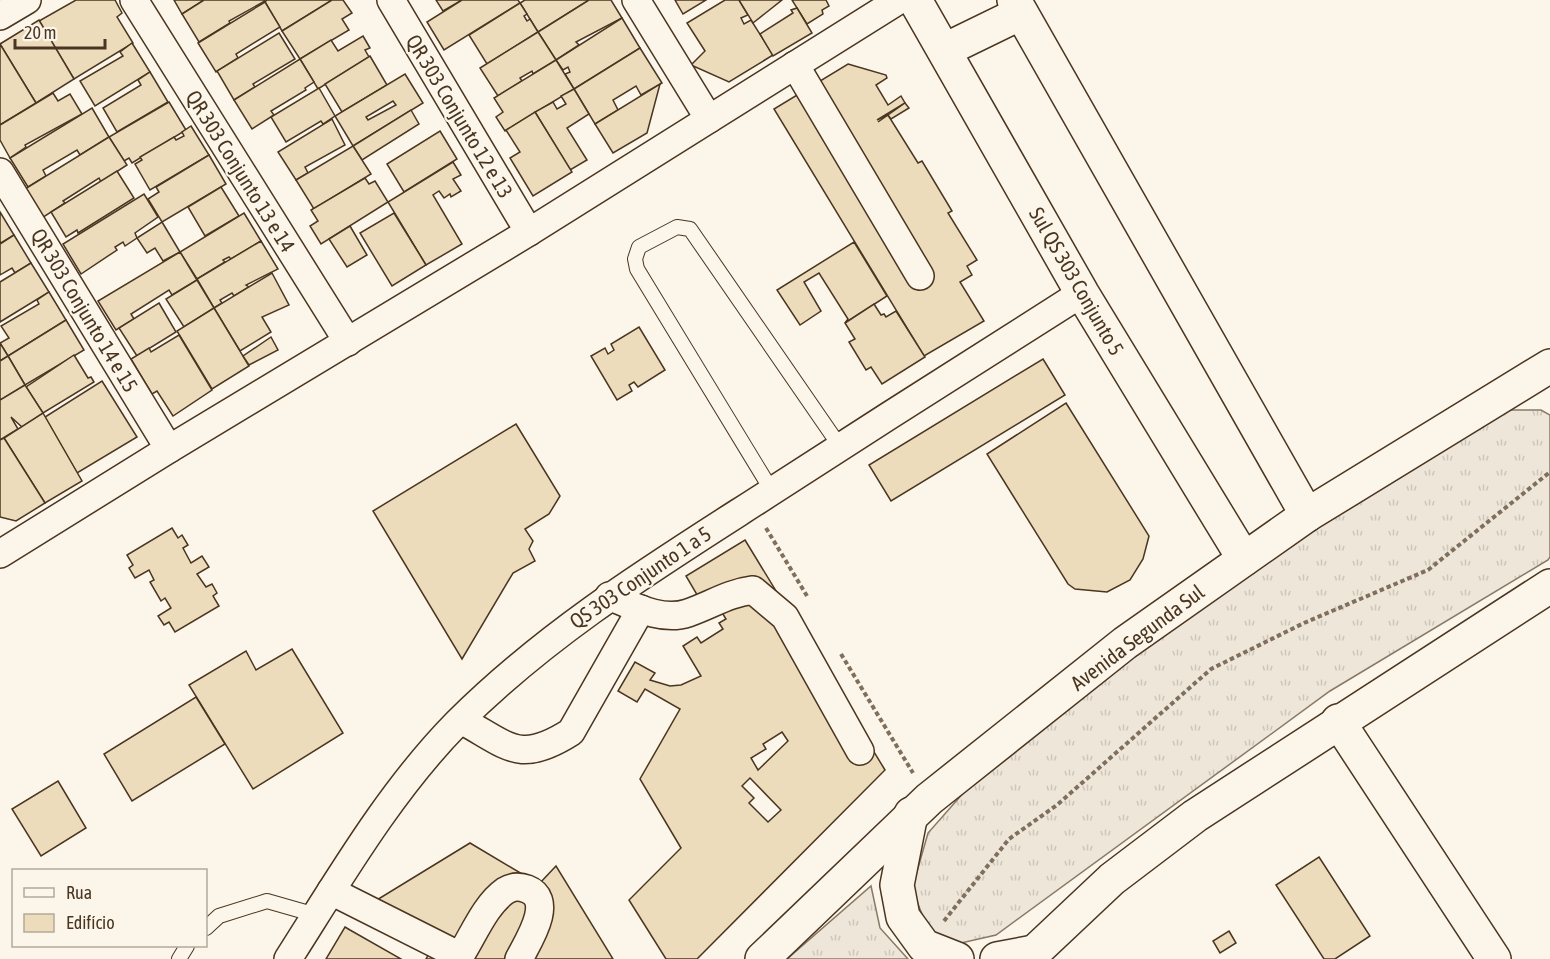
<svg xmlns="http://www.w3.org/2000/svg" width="1550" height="959" font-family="'Asap Condensed',sans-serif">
	<defs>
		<pattern id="grass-tufts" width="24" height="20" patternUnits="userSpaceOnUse" patternTransform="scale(1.5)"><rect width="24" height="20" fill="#ede6d9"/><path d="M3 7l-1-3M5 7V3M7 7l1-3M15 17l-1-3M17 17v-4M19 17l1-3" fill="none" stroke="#cdc6ba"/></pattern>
	</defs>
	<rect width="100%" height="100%" fill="#fbf6e9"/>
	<g fill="url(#grass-tufts)" stroke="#887966" stroke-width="1.5">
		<polygon points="1492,410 1541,410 1550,415 1550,557 1548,560 1330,691 996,935 948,946 926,924 912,889 928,833 973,782 1253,548"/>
		<polygon points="871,886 880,928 908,959 787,959"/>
	</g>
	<g fill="#ecdcbc" stroke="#4a3520" stroke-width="1.5" fill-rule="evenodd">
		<polygon points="76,0 115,0 122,13 117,17 133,43 74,79 39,21"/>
		<polygon points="174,0 204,0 182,14"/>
		<polygon points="204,0 265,0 265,1 229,21 230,23 199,42 182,14"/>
		<polygon points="267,0 332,0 282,31 265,2"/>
		<polygon points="332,0 343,0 352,13 342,19 349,30 300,59 282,31"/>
		<polygon points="436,0 462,0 443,11"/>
		<polygon points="462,0 518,0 520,3 444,50 427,22"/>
		<polygon points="525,0 589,0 538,32 520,3"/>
		<polygon points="589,0 611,0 622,18 576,42 579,45 556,60 538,32"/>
		<polygon points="675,0 706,0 683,14"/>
		<polygon points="725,0 739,0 748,15 741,18 744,24 751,20 773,55 729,82 691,65 705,51 687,23"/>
		<polygon points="739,0 782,0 753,23"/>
		<polygon points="792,0 826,0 829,6 822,10 823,14 807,24"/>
		<polygon points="265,2 280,27 236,54 238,58 216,72 198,43"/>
		<polygon points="520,3 527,14 524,16 527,21 530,19 538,32 487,64 469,35"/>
		<polygon points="797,8 812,33 773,56 760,34 793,13 791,10"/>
		<polygon points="622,18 640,48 574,89 565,74 570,72 568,67 563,70 556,60"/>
		<polygon points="39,20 74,79 36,103 0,44"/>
		<polygon points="538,32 556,60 533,74 532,71 520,78 522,81 498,96 480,68"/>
		<polygon points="279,33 295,59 253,84 255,87 234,100 217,71"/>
		<polygon points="363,36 370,48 365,50 369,57 318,89 300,59 331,40 338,51"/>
		<polygon points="132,43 150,72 95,106 80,81 123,56 120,52"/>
		<polygon points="0,44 36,103 0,125"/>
		<polygon points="640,48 662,83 641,95 636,86 613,100 618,110 595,124 574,89"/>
		<polygon points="370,56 387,85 342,112 325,84"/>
		<polygon points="300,59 314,82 305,88 306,90 271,111 274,115 252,129 234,100"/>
		<polygon points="556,60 574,89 505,131 496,117 503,112 494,98"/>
		<polygon points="848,64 886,75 887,78 876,85 888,105 901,96 905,103 877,120 888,115 918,163 922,161 952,211 948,213 977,260 967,266 972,275 960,282 984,321 924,356 774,109"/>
		<polygon points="150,72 168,102 117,132 103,108 141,85 138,80"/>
		<path d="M405,74l18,29 -70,43 -18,-30zM393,101l3,4 -28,15 -2,-3z"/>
		<polygon points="660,84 647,133 613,153 595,124"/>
		<polygon points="319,88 335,116 323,124 321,121 286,142 271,117"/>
		<polygon points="574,89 589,114 567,128 587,160 570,170 535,112 553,102 557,109 566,104 561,96"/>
		<polygon points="53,93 58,101 70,94 82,114 25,145 26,147 10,158 0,140 0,125"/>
		<polygon points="169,102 186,130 132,163 129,158 124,161 109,137"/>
		<polygon points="905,103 909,108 891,119 888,115 878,122"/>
		<polygon points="92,108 109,137 80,155 77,150 43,170 46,176 28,187 10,158"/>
		<polygon points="411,110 419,124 362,160 353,146"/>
		<polygon points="535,112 572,172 533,196 510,158 520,152 506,130"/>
		<polygon points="332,119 345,145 305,167 308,173 296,180 278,152"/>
		<polygon points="191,126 209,155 150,190 135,164 142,160 140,157 174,137 176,140 184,136 182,132"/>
		<polygon points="440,131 457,159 404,192 387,164"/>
		<polygon points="109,137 127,165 101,182 99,178 63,201 65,203 42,218 25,189"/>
		<polygon points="353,146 371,174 314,209 296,180"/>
		<polygon points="209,155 226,184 162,222 148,199 159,192 156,187"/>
		<polygon points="453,162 461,175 453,179 461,191 451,197 450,194 444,198 439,191 433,195 462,244 426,265 388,202"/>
		<polygon points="117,171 134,198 78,233 77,230 66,237 51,212"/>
		<polygon points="365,178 369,184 375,181 388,202 321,244 310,226 318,221 311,210"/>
		<polygon points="221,187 239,216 205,236 188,207"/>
		<polygon points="144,194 158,217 135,233 137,238 125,246 123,242 115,247 117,250 81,274 63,244"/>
		<polygon points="0,212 14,235 1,243 0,241"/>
		<polygon points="244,213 261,241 231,259 229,257 223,260 225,262 197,279 180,252"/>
		<polygon points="394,213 426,265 392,286 360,233"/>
		<polygon points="162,222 180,252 163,261 155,248 147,253 137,238"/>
		<polygon points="350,226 367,255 347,267 329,239"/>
		<polygon points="14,235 31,263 15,273 12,268 0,275 0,244"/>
		<polygon points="261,241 278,269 246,285 249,287 234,296 232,293 220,300 222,303 214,308 197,279"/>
		<polygon points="854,242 887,296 845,323 848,319 819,273 804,282 821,311 800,325 777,290"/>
		<polygon points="180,252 197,280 172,295 169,290 131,314 134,319 116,330 98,301"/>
		<polygon points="31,263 49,292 0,322 0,282"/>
		<polygon points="272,273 289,305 262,317 271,332 240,351 214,308"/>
		<polygon points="197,280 214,308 184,327 166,299"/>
		<polygon points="49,292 66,320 8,356 0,343 9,338 1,326 39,304 37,300"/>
		<polygon points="159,303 176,332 137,356 119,328"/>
		<polygon points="874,304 881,315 884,314 886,317 896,311 925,357 882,384 871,367 866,370 849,342 855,339 845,323"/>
		<polygon points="214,308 249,366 212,389 177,331"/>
		<polygon points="66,320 84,350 25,385 8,356"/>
		<polygon points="639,327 665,370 638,387 634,382 629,385 632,391 617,400 591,356 605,348 608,354 614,350 611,344"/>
		<polygon points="179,335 212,390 173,416 157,391 152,394 131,359 149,348 151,352"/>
		<polygon points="271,337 278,350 249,365 243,356"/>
		<polygon points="0,343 8,356 0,361"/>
		<polygon points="74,355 88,378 91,377 94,382 43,413 26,387"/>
		<polygon points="8,356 25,385 0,400 0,361"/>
		<polygon points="1043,359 1065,395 891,501 869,465"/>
		<polygon points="102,381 137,437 77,473 45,417"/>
		<polygon points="25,385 43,413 22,427 11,417 18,429 0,440 0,400"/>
		<polygon points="1066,403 1149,536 1143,559 1130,580 1107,592 1075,589 1068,584 987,454"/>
		<polygon points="43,413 82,481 45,503 4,438"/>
		<polygon points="516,424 560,496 549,514 525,529 533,541 529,549 535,561 513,573 462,659 373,511"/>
		<polygon points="4,438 45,503 16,521 0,517 0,440"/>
		<polygon points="172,528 178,538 182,535 188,545 183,548 191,563 202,556 209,567 197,574 206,587 212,584 217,593 213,596 219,606 175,632 169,622 164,625 158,616 171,608 165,598 161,601 150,582 154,580 149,570 135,578 129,568 133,565 127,555"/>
		<path d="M745,540l140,230 -188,189h-31l-37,-59 52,-52 -41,-69 40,-70 -35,-20 -8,13 -19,-11 17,-29 20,11 -5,7 20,6 11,-1 20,-9 -18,-30 14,-9 4,6 22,-14 -4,-6 7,-4 -13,-21 -10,7 -17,-29zM782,732l6,9 -30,29 -7,-12 15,-9 -3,-5zM750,778l31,32 -13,12 -19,-19 5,-5 -12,-12z"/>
		<polygon points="292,649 343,733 253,789 189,685 246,651 256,670"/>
		<polygon points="196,697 225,744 132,801 104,754"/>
		<polygon points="58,781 86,828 41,856 12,809"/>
		<polygon points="470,843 539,884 556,866 613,959 426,959 431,950 362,909"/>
		<polygon points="1319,857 1370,936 1335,959 1324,959 1276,885"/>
		<polygon points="345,927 350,930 401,959 326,959"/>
		<polygon points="1229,931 1236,943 1220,953 1213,941"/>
	</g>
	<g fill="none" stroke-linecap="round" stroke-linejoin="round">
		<defs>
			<g id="service">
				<polyline points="772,491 637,269 635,259 639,247 677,227 690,229 839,445"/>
				<polyline points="206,928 219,916 267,901 316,915"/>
				<polyline points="179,959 187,946"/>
			</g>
			<g id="minor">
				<polyline points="134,0 348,342"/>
				<polyline points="391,0 529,232"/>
				<polyline points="636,0 709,119"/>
				<polyline points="0,16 27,0"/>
				<polyline points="795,65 920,276"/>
				<polyline points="0,172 169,449"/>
				<polyline points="0,554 169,449 529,232 899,0"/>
				<path d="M609,596c24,10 53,26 79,17 23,-8 41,-20 65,-23l32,27 75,134"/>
				<path d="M461,720c48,26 58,45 110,12l70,-123"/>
				<polyline points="331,891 460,956 458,959"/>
				<path d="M460,956c13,-20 25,-51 45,-65 8,-5 14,-5 22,-2 29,11 0,54 -8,70"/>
				<path d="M288,959c51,-80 102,-168 169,-236 92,-92 200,-158 309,-228 105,-68 210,-135 316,-202"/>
			</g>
			<g id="tertiary">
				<polyline points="915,0 1082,293 1244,559"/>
				<polyline points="1014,0 1307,515"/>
				<polyline points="945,50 1021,13"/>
				<polyline points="1338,721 1494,959"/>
			</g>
			<g id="secondary">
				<polyline points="911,814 897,885 903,917 924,946 957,959"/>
				<polyline points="762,959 929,799 1125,643 1307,515 1550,366"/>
				<polyline points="997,959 1034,952"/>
				<polyline points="1027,959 1112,879 1195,816 1550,586"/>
			</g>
		</defs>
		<use href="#service" stroke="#4a3520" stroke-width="16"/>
		<use href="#minor" stroke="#4a3520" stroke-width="30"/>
		<use href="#tertiary" stroke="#4a3520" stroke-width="36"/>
		<use href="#secondary" stroke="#4a3520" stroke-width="36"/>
		<g stroke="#7f6f5c" stroke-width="4" stroke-dasharray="4.5 3" stroke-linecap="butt">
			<polyline points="766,528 807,596"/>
			<polyline points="841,654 913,773"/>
			<polyline points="944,921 1009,839 1057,805 1211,669 1304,623 1428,570 1550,472"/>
		</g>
		<use href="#service" stroke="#fbf6e9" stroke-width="14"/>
		<use href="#minor" stroke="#fbf6e9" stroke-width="27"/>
		<use href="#tertiary" stroke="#fbf6e9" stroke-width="33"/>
		<use href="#secondary" stroke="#fbf6e9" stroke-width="33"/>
	</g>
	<g text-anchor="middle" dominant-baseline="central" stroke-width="4.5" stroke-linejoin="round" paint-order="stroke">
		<g font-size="21" fill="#4a3520" stroke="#fbf6e9">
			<text transform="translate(460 116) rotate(59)">QR 303 Conjunto 12 e 13</text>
			<text transform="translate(241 171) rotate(58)">QR 303 Conjunto 13 e 14</text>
			<text transform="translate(1077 281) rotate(60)">Sul QS 303 Conjunto 5</text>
			<text transform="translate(85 310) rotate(59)">QR 303 Conjunto 14 e 15</text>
			<text transform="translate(640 577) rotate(-34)">QS 303 Conjunto 1 a 5</text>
			<text transform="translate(1137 637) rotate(-37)">Avenida Segunda Sul</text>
		</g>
	</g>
	<rect x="12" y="869" width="195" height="78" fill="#fbf6e9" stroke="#b4a999" stroke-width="1.5"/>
	<rect x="24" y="888" width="30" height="9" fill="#fbf6e9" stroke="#b4a999" stroke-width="1.5"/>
	<text x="66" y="899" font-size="18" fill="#4a3520">Rua</text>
	<rect x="24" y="914" width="30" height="18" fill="#ecdcbc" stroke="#b4a999" stroke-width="1.5"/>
	<text x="66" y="929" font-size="18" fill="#4a3520">Edifício</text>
	<path d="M15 39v9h90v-9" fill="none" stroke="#4a3520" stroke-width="3"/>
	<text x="24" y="39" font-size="18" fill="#4a3520" stroke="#fbf6e9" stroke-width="4.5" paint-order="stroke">20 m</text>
</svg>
